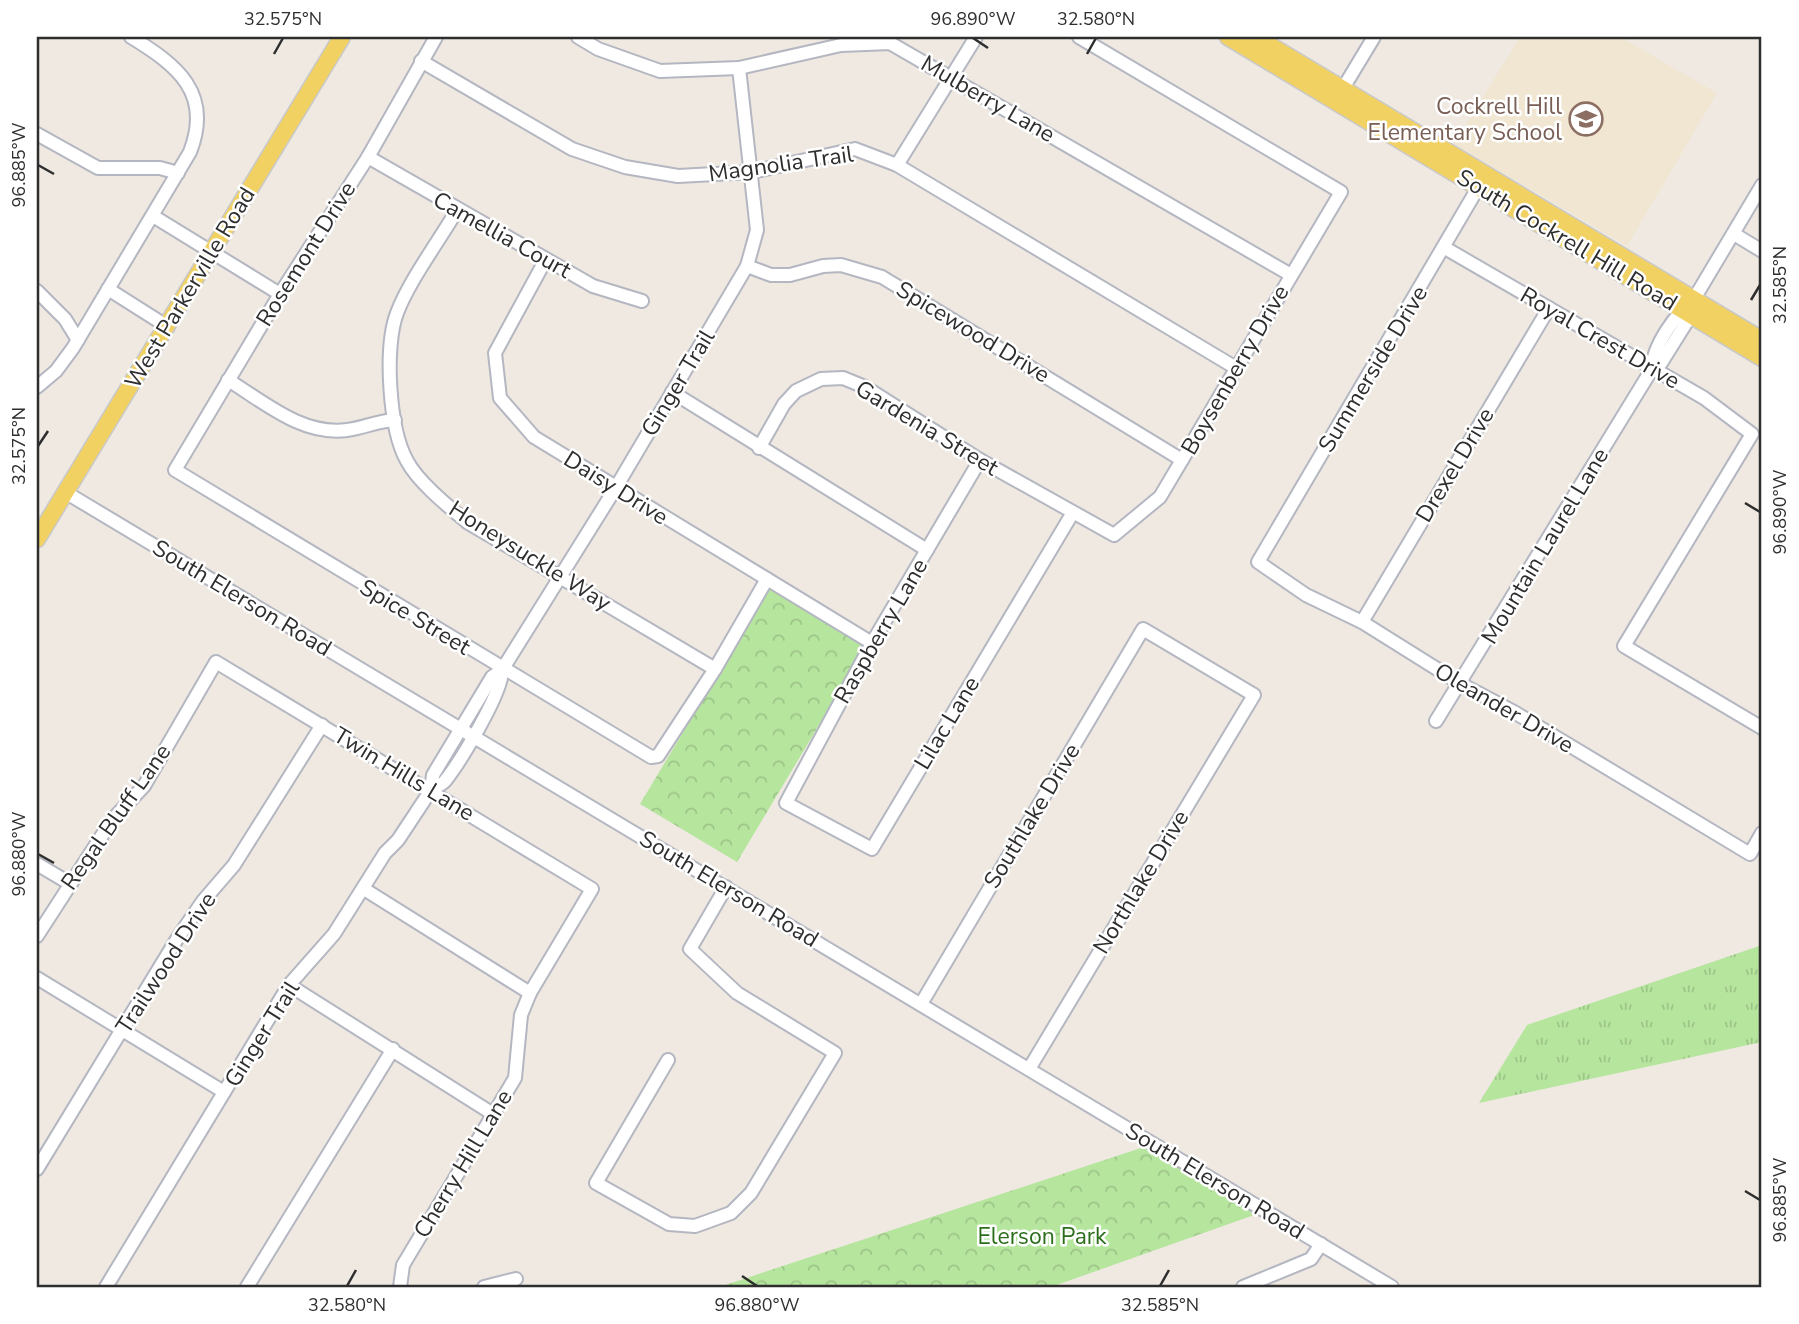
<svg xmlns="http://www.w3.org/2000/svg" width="1799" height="1324" font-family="'Nunito Sans',sans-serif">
	<defs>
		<pattern id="grass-tufts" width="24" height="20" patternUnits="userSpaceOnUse" patternTransform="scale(1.75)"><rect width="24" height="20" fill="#b6e59e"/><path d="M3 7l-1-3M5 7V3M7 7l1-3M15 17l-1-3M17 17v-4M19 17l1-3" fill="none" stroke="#9dc588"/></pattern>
		<pattern id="park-crowns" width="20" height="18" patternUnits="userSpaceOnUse" patternTransform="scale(1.75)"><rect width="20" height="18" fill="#b6e59e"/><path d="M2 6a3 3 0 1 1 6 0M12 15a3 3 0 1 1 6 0" fill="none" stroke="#9dc588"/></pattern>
	</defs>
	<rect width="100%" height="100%" fill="#efe9e1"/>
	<polygon fill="#f0e6d1" points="1520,37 1620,37 1717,93 1627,246 1454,144"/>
	<polygon fill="url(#grass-tufts)" points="1762,945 1762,1042 1479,1103 1527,1025"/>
	<g fill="url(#park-crowns)">
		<polygon points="770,587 867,645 737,862 640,804"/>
		<polygon points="1153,1144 1257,1214 1051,1287 719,1287"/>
	</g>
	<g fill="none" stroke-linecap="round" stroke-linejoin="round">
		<defs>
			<g id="minor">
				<polyline points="436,37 368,157 280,294 175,470 651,757 658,756 715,669 767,579"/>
				<polyline points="578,37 598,49 660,71 739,68 841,45 890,43 1291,275"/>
				<polyline points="421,61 572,149 625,167 678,176 752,172 855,149 897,165 1236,368"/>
				<polyline points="1339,95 1374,37"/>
				<polyline points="37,134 98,168 160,168 178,173"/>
				<polyline points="368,157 593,286 642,301"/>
				<polyline points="897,165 976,37"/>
				<polyline points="1482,181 1258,562 1306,595 1362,622 1461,684 1514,712 1750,854 1762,833"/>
				<path d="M457,210c-18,31 -48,71 -60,103 -13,34 -8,116 10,148 11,21 42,46 60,61l248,147"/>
				<polyline points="153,216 280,294"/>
				<polyline points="1734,234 1762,251"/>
				<polyline points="1445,248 1704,398 1752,434 1624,646 1762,728"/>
				<polyline points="546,259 495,353 500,398 534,437 872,643"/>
				<polyline points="747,266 771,275 790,275 823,266 841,265 882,277 1182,460"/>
				<polyline points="108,289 168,327"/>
				<polyline points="37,291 65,319 78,340"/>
				<polyline points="1652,369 1661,363 1691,315 1692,307"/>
				<path d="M228,380c36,22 74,56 119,50 16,-2 30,-9 48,-10"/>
				<path d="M37,387l19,-16 17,-23 117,-196c23,-59 -13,-87 -59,-115"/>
				<polyline points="672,392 927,550"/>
				<polyline points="759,448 784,404 796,391 821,379 843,378 865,387 980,460 1114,535 1160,497 1341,192 1079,37"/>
				<polyline points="980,460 872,643 786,803 872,849 1072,514"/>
				<polyline points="65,492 1392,1287"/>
				<polyline points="1362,622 1549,308"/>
				<path d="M1436,721l216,-352c1,-24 24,-55 42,-70l68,-114"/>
				<path d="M431,790c5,-3 10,-5 14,-9 15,-19 58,-89 57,-111"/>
				<polyline points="37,864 69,883"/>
				<polyline points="364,889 530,993"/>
				<polyline points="37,936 112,820 144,786 216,662 592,889 530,993 521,1015 515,1078 403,1265 400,1287"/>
				<polyline points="37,978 224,1092"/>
				<polyline points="289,985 493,1114"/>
				<polyline points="921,1004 1143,629 1254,695 1029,1069"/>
				<polyline points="668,1060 596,1183 669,1224 695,1226 731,1213 751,1193 835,1053 737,993 690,949 726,887"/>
				<polyline points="37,1169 177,939 203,901 234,865 322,725"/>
				<polyline points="106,1287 289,985 334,934 385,853 398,840 431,790 433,775 492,677 502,670 615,489 747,266 757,230 739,68"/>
				<polyline points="247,1287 393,1049"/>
				<polyline points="484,1287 516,1279"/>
				<polyline points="1243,1287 1311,1259 1321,1244"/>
			</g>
			<g id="major">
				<polyline points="1228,37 1762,358"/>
				<polyline points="1256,37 1762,340"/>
				<polyline points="37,539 342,37"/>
			</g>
		</defs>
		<use href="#minor" stroke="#b4b7c1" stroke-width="16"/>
		<use href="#major" stroke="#c9c9c9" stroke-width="19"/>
		<use href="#minor" stroke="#fff" stroke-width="12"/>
		<use href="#major" stroke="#f2d163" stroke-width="16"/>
	</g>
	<path fill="none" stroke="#2e2e2e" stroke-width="2.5" d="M973,38l15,10M274,54l9,-16M1087,54l9,-16M38,165l16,9M1751,300l9,-15M38,446l10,-15M1745,503l15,9M38,854l16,9M1745,1191l15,9M742,1276l15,10M347,1286l9,-16M1160,1286l9,-16"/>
	<defs>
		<symbol id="school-ring" viewBox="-11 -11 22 22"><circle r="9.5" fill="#fff" stroke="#8d6e63" stroke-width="1.5"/><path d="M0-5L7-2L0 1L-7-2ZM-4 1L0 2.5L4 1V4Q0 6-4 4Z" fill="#8d6e63"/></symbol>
	</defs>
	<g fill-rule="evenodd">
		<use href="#school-ring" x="1567" y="100" width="38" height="38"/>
	</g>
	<g text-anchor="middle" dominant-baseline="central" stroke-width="5" stroke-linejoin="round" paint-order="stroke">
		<g font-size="23" fill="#2e2e2e" stroke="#fff">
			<text transform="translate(988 99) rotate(30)">Mulberry Lane</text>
			<text transform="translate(781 164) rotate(-8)">Magnolia Trail</text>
			<text transform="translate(502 235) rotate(29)">Camellia Court</text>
			<text transform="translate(1567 240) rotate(31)">South Cockrell Hill Road</text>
			<text transform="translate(306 254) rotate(-58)">Rosemont Drive</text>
			<text transform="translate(190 288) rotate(-59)">West Parkerville Road</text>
			<text transform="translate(973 332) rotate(31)">Spicewood Drive</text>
			<text transform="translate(1600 338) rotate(30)">Royal Crest Drive</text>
			<text transform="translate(1373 369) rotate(-59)">Summerside Drive</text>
			<text transform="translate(1235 370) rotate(-60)">Boysenberry Drive</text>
			<text transform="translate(678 383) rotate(-59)">Ginger Trail</text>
			<text transform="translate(927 428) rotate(31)">Gardenia Street</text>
			<text transform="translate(1455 465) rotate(-59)">Drexel Drive</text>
			<text transform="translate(616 488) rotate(32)">Daisy Drive</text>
			<text transform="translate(1545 546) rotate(-59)">Mountain Laurel Lane</text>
			<text transform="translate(530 556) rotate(32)">Honeysuckle Way</text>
			<text transform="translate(242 598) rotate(31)">South Elerson Road</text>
			<text transform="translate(415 617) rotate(31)">Spice Street</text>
			<text transform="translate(881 631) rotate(-60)">Raspberry Lane</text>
			<text transform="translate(1504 708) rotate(30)">Oleander Drive</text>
			<text transform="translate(947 723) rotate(-59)">Lilac Lane</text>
			<text transform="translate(404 774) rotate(31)">Twin Hills Lane</text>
			<text transform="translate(1032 816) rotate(-59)">Southlake Drive</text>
			<text transform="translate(116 817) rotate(-55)">Regal Bluff Lane</text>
			<text transform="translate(1141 882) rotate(-59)">Northlake Drive</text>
			<text transform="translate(729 889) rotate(31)">South Elerson Road</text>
			<text transform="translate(166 963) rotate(-57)">Trailwood Drive</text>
			<text transform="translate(262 1034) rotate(-58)">Ginger Trail</text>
			<text transform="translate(463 1164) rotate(-59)">Cherry Hill Lane</text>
			<text transform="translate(1215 1181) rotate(31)">South Elerson Road</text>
		</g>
		<g font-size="23" fill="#785e54" stroke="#fff" text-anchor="end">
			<text x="1562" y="106">Cockrell Hill<tspan x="1562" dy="26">Elementary School</tspan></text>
		</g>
		<g font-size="23" fill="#2c6e1b" stroke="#fff">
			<text x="1042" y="1236">Elerson Park</text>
		</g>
	</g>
	<rect width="1799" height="1324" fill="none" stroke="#ffffff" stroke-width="77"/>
	<rect x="38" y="38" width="1722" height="1248" fill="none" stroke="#2e2e2e" stroke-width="2.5"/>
	<g font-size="18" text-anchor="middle" fill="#2e2e2e">
		<text x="283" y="25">32.575°N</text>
		<text x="973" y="25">96.890°W</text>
		<text x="1096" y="25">32.580°N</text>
		<text transform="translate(19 165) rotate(-90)" y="6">96.885°W</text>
		<text transform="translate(1780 285) rotate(-90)" y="6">32.585°N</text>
		<text transform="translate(19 446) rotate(-90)" y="6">32.575°N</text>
		<text transform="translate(1780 512) rotate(-90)" y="6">96.890°W</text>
		<text transform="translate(19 854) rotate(-90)" y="6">96.880°W</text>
		<text transform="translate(1780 1200) rotate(-90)" y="6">96.885°W</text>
		<text x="347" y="1311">32.580°N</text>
		<text x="757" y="1311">96.880°W</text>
		<text x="1160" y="1311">32.585°N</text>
	</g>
</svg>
